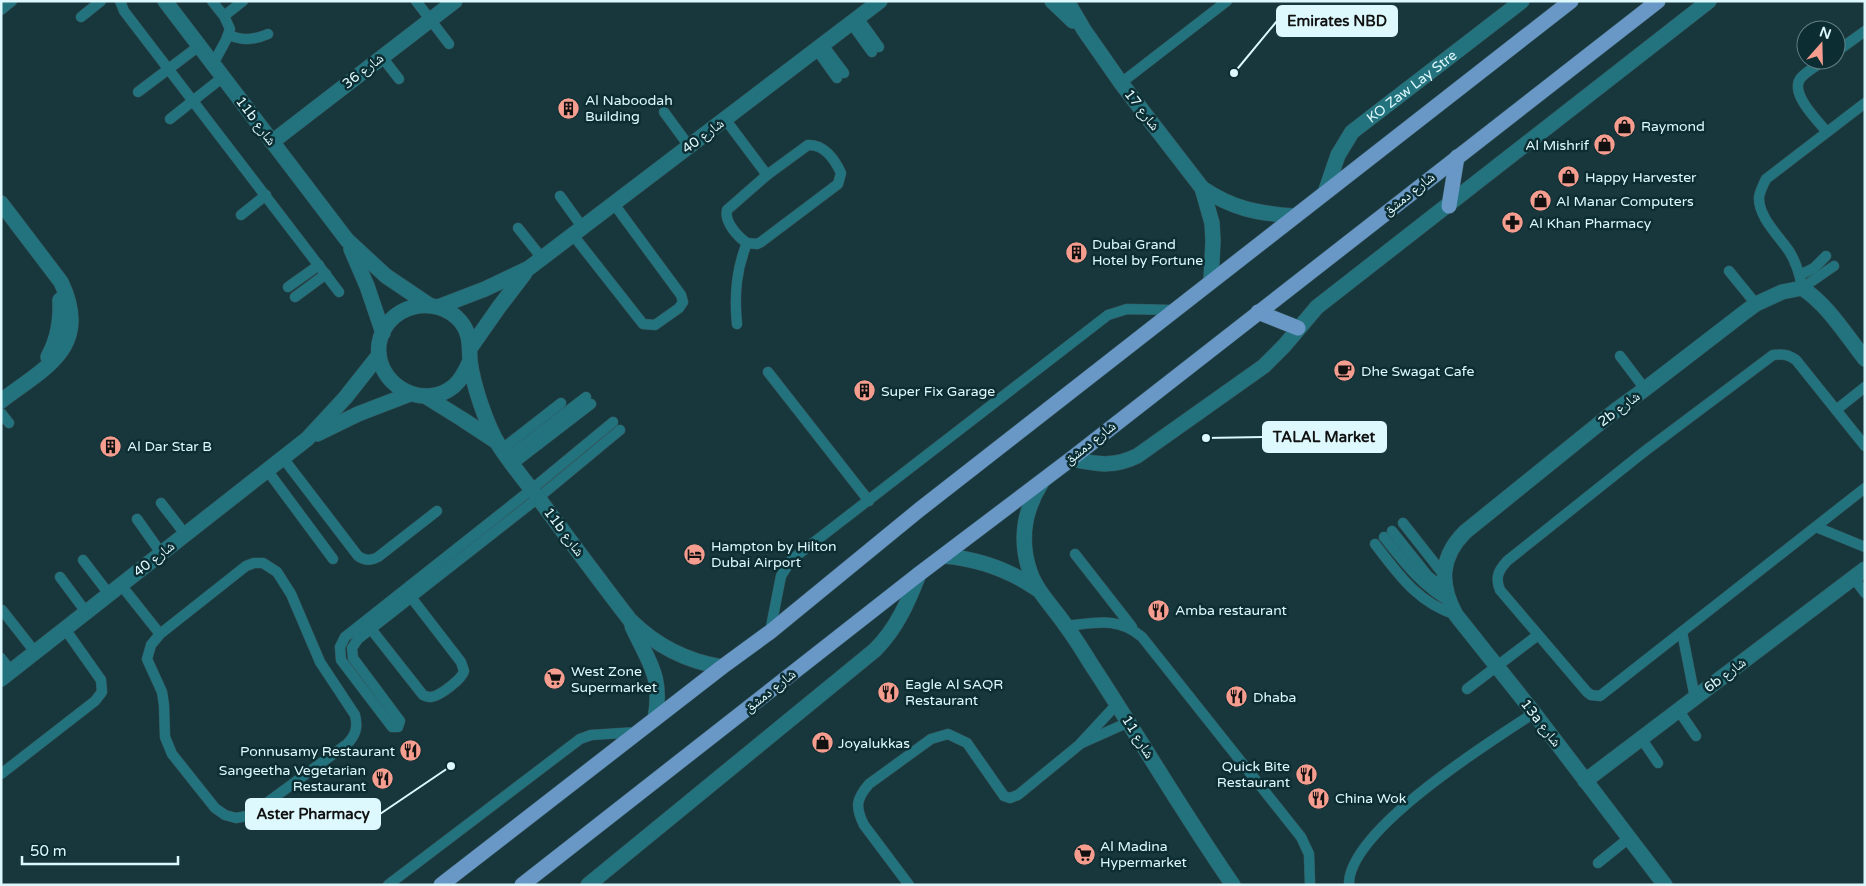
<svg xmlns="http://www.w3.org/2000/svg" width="1866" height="886" font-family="'Varela Round','Noto Naskh Arabic',sans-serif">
	<rect width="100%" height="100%" fill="#17373c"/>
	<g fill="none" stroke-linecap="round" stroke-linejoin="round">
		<defs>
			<g id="lane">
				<polyline points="120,1 124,11 339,292"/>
				<polyline points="212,1 224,16 230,29 226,40 213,64"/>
				<polyline points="416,1 449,44"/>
				<polyline points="1,10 12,1"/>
				<polyline points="224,16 243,1"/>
				<polyline points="81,17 101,1"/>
				<polyline points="858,18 879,47"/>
				<polyline points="851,23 872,52"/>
				<path d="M229,35c14,6 25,5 39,-1"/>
				<polyline points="823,45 844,73"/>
				<polyline points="817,50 837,78"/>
				<polyline points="1836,52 1865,31"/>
				<polyline points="382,57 399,79"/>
				<path d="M1825,60c-8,6 -19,11 -25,19 -10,15 18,42 27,53"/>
				<polyline points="1121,83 1227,1"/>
				<polyline points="138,92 199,46"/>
				<polyline points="664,112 689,146"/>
				<polyline points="170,119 223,77"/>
				<polyline points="725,119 767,175"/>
				<path d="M808,145c16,-1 27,15 33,28l-3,11 -77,58 -4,2 -10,-1c-9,-6 -23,-21 -20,-33l40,-35z"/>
				<polyline points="560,196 583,228"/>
				<polyline points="241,215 266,195"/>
				<polyline points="518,228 542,258"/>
				<polyline points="573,235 643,324 655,325 679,308 683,302 681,295 614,204"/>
				<path d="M1834,266l-32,22c-2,-13 -6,-26 -13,-37 -10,-15 -31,-34 -30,-54 1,-6 4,-12 7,-18l99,-76"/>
				<polyline points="1729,271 1756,304"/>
				<polyline points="1800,275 1814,268 1826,256"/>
				<polyline points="288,287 319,265"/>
				<polyline points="295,297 326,274"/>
				<path d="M737,324c-3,-29 -1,-54 10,-81"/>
				<polyline points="1620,356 1645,389"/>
				<polyline points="768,372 869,501"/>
				<polyline points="1836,410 1865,387"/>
				<polyline points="1,413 9,423"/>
				<polyline points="613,422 532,489 345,637 340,647 341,660 392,727 398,727 400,721 353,658 352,648 358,639 538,498 620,430"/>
				<path d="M1865,446l-69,-86c-8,-6 -14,-6 -23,-5l-128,96 -138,110c-9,10 -12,17 -7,29l87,102 4,3 9,1 265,-208"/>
				<polyline points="502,449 561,403"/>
				<polyline points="508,457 586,397"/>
				<path d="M283,458l75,98c7,5 13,5 20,1l59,-46"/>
				<polyline points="513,464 591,404"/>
				<polyline points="267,470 333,559"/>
				<polyline points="161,503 185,534"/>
				<polyline points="137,519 161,553"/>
				<polyline points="1403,523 1444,575"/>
				<polyline points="1816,527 1865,547"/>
				<polyline points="1392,531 1428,576 1445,589"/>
				<path d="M1384,537c20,25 37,48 65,64"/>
				<path d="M1375,544c24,31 42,58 81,71"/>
				<polyline points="1075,554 1132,627"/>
				<polyline points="83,560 109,594"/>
				<path d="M254,563h9l14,9 14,22 29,68 35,53c3,12 1,20 -8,29l-90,66 -10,6 -11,2 -11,-3 -10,-7 -43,-54 -7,-17 -1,-32 -2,-13 -15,-33 4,-14 9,-11 86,-68z"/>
				<polyline points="60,577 86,612"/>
				<polyline points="1853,577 1865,593"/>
				<polyline points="121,585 160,634"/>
				<polyline points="2,610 35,652"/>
				<path d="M367,624l56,71c3,1 4,2 8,2 9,-1 31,-18 33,-26l-3,-9 -54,-70"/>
				<path d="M1066,626c29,-3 52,-10 76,11l159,200 8,17 1,31"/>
				<polyline points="770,632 781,576 791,560 1108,315 1127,309 1173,310"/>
				<polyline points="1682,632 1695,698"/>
				<polyline points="1,658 11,671"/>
				<polyline points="1467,689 1538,635"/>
				<polyline points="1679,711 1696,736"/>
				<polyline points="1641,738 1658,763"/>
				<polyline points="1082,743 1129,722"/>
				<polyline points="1,774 95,701 102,692 101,680 65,629"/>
				<polyline points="1598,863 1629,838"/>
				<polyline points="388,885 580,739 591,735 638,732"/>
				<path d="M909,885l-45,-60c-9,-18 -8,-26 5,-41l62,-45 17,-5 19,9 37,53 6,2 8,-3 61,-50 38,-41"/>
				<path d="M1349,885c-2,-54 142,-144 185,-172"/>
			</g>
			<g id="street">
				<polyline points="165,1 347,240 386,276 429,305"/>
				<polyline points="1052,1 1073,21"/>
				<polyline points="1067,1 1084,30 1121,83 1202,188 1212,223 1213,241 1211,281"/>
				<polyline points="272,142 455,1"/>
				<path d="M1202,188c31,21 55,25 91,28"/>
				<path id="s1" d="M1326,190l12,-35 14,-23 170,-131"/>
				<path d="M1,203l60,79c31,65 -15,85 -60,119"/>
				<polyline points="351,249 367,286 383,333"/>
				<polyline points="438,307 485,289 529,268 880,1"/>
				<polyline points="471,347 499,307 525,273"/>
				<path d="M48,357c10,-18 13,-37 12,-57"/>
				<path d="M470,361c-4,9 -8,18 -16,25 -31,26 -80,-2 -75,-42 6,-39 57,-52 82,-22 10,12 8,25 9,39 3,24 16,62 28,83 12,19 27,37 41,55 30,40 60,81 91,121 26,26 56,41 92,47"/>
				<polyline points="425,396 462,419 497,442"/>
				<polyline points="317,434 358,414 410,394"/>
				<path d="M1071,459c26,5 41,9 66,-3l127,-90 20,-20 33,-39 392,-306"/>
				<path d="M1042,482c-18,28 -23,58 -12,90 7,20 24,36 36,54 9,12 17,25 25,38 48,73 92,149 142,221"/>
				<path d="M944,556c35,3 64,13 93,33"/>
				<path d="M632,626c17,37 31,50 23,93"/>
				<polyline points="1,679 307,439 345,398 379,355"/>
				<polyline points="1585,781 1865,569"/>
				<path d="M588,885l287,-235c22,-22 33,-48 44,-76"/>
				<path d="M1665,885l-131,-172 -78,-98c-17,-31 -16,-58 9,-83l151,-122 29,-21 100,-77 11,-8 26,-12 20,-4c26,17 44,47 63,71"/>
			</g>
			<g id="primary">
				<polyline points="1449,206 1457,157"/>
				<polyline points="1258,312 1298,328"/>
				<polyline points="441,885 722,667 770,632 919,510 1571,1"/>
				<polyline points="522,885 919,574 1071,459 1658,1"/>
			</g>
		</defs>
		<use href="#lane" stroke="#355358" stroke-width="11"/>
		<use href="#street" stroke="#355358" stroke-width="16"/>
		<use href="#primary" stroke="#355358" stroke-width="16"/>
		<use href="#lane" stroke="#23737f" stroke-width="10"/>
		<use href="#street" stroke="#23737f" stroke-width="15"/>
		<use href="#primary" stroke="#6998c7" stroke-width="15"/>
	</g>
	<defs>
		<symbol id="building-disc" viewBox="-11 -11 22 22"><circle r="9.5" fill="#f59d8f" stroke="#0c2d32"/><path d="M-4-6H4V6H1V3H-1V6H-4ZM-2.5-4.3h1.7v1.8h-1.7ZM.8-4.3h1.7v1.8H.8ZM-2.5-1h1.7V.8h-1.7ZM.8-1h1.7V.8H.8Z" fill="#111"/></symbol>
		<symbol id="shop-disc" viewBox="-11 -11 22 22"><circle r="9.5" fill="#f59d8f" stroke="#0c2d32"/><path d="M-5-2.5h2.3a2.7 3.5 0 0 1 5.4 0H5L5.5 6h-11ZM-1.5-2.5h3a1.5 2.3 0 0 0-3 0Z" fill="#111"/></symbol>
		<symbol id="pharmacy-disc" viewBox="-11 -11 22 22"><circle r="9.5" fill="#f59d8f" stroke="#0c2d32"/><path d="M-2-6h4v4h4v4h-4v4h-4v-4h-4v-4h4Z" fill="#111"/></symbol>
		<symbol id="cafe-disc" viewBox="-11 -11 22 22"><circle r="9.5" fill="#f59d8f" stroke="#0c2d32"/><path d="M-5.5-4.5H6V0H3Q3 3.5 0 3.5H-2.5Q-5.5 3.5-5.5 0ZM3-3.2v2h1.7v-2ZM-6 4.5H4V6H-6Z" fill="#111"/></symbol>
		<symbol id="hotel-disc" viewBox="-11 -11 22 22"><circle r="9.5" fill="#f59d8f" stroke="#0c2d32"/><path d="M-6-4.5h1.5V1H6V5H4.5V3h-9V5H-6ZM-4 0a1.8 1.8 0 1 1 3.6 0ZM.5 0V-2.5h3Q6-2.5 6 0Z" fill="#111"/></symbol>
		<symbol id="restaurant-disc" viewBox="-11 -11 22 22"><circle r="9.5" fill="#f59d8f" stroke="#0c2d32"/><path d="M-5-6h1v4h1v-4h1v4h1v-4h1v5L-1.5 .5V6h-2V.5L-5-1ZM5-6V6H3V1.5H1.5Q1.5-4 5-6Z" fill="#111"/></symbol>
		<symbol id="supermarket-disc" viewBox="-11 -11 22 22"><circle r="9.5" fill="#f59d8f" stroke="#0c2d32"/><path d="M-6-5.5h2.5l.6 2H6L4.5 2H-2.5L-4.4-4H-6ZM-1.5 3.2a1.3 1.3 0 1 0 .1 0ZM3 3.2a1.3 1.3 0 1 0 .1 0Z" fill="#111"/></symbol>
	</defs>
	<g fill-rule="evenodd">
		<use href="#building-disc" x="556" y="96" width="25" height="25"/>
		<use href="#shop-disc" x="1612" y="114" width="25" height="25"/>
		<use href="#shop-disc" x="1592" y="132" width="25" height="25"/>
		<use href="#shop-disc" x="1556" y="164" width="25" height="25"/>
		<use href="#shop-disc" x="1528" y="188" width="25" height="25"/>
		<use href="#pharmacy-disc" x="1500" y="210" width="25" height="25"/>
		<use href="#building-disc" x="1064" y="240" width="25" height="25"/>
		<use href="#cafe-disc" x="1332" y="358" width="25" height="25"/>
		<use href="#building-disc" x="852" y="378" width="25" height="25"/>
		<use href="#building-disc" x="98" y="434" width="25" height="25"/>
		<use href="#hotel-disc" x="682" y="542" width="25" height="25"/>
		<use href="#restaurant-disc" x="1146" y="598" width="25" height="25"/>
		<use href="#supermarket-disc" x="542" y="666" width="25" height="25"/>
		<use href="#restaurant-disc" x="876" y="680" width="25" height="25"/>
		<use href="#restaurant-disc" x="1224" y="684" width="25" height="25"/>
		<use href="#shop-disc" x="810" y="730" width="25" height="25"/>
		<use href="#restaurant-disc" x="398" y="738" width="25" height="25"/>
		<use href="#restaurant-disc" x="1294" y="762" width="25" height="25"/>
		<use href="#restaurant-disc" x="370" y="766" width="25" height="25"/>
		<use href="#restaurant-disc" x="1306" y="786" width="25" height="25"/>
		<use href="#supermarket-disc" x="1072" y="842" width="25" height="25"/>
	</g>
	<g text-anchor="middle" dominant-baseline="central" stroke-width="5" stroke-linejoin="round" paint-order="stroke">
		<g font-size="14" fill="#def9fe" stroke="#0c2d32">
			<text transform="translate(363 71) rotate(-38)">شارع 36</text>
			<text stroke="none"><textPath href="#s1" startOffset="139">KO Zaw Lay Stre</textPath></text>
			<text transform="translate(1142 110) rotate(52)">شارع 17</text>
			<text transform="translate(256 121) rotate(53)">11b شارع</text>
			<text transform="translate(703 136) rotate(-37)">شارع 40</text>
			<text transform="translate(1409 194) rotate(-38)">شارع دمشق</text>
			<text transform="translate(1619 409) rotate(-37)">2b شارع</text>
			<text transform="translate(1090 443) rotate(-38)">شارع دمشق</text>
			<text transform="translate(564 532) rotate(53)">11b شارع</text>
			<text transform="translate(154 559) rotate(-38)">شارع 40</text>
			<text transform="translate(1725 675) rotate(-37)">6b شارع</text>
			<text transform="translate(770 691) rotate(-38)">شارع دمشق</text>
			<text transform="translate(1541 723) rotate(52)">13a شارع</text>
			<text transform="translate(1138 737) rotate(58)">شارع 11</text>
		</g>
		<g font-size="14" fill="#def9fe" stroke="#0c2d32" text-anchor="start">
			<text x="585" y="100">Al Naboodah<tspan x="585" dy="16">Building</tspan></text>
			<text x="1641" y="126">Raymond</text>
			<text x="1589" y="145" text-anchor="end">Al Mishrif</text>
			<text x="1585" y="177">Happy Harvester</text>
			<text x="1556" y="201">Al Manar Computers</text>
			<text x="1529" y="223">Al Khan Pharmacy</text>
			<text x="1092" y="244">Dubai Grand<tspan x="1092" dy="16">Hotel by Fortune</tspan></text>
			<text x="1361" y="371">Dhe Swagat Cafe</text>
			<text x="881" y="391">Super Fix Garage</text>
			<text x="127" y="446">Al Dar Star B</text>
			<text x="711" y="546">Hampton by Hilton<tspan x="711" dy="16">Dubai Airport</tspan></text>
			<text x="1175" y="610">Amba restaurant</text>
			<text x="571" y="671">West Zone<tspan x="571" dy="16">Supermarket</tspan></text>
			<text x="905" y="684">Eagle Al SAQR<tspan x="905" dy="16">Restaurant</tspan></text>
			<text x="1253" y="697">Dhaba</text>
			<text x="838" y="743">Joyalukkas</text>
			<text x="395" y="751" text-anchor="end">Ponnusamy Restaurant</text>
			<text x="1290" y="766" text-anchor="end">Quick Bite<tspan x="1290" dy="16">Restaurant</tspan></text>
			<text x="366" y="770" text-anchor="end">Sangeetha Vegetarian<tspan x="366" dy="16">Restaurant</tspan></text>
			<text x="1335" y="798">China Wok</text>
			<text x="1100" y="846">Al Madina<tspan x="1100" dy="16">Hypermarket</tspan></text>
		</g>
	</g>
	<path fill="none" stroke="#def9fe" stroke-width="2" d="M1234 73L1277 21M1206 438L1263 437M451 766L380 814"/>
	<g fill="#def9fe" stroke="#0c2d32" stroke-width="2">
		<circle cx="1234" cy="73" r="5"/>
		<circle cx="1206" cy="438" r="5"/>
		<circle cx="451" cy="766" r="5"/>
	</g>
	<g fill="#def9fe" stroke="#def9fe" stroke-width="2">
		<rect x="1277" y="6" width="120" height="30" rx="5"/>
		<rect x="1263" y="422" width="123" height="30" rx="5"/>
		<rect x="246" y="799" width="134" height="30" rx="5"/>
	</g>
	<g font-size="15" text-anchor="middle" font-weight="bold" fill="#111">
		<text x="1337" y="26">Emirates NBD</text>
		<text x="1324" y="442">TALAL Market</text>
		<text x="313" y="819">Aster Pharmacy</text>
	</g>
	<rect width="1866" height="886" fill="none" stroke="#def9fe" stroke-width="5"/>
	<g transform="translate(1821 45) rotate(20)"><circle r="24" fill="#0c2d32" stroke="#607f84"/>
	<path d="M0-4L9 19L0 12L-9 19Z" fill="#f59d8f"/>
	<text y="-8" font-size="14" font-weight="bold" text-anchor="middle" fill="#def9fe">N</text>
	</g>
	<path d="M22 856v8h156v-8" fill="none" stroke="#def9fe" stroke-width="2.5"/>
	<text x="30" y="856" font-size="15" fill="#def9fe" stroke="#0c2d32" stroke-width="4" paint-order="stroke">50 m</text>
</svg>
